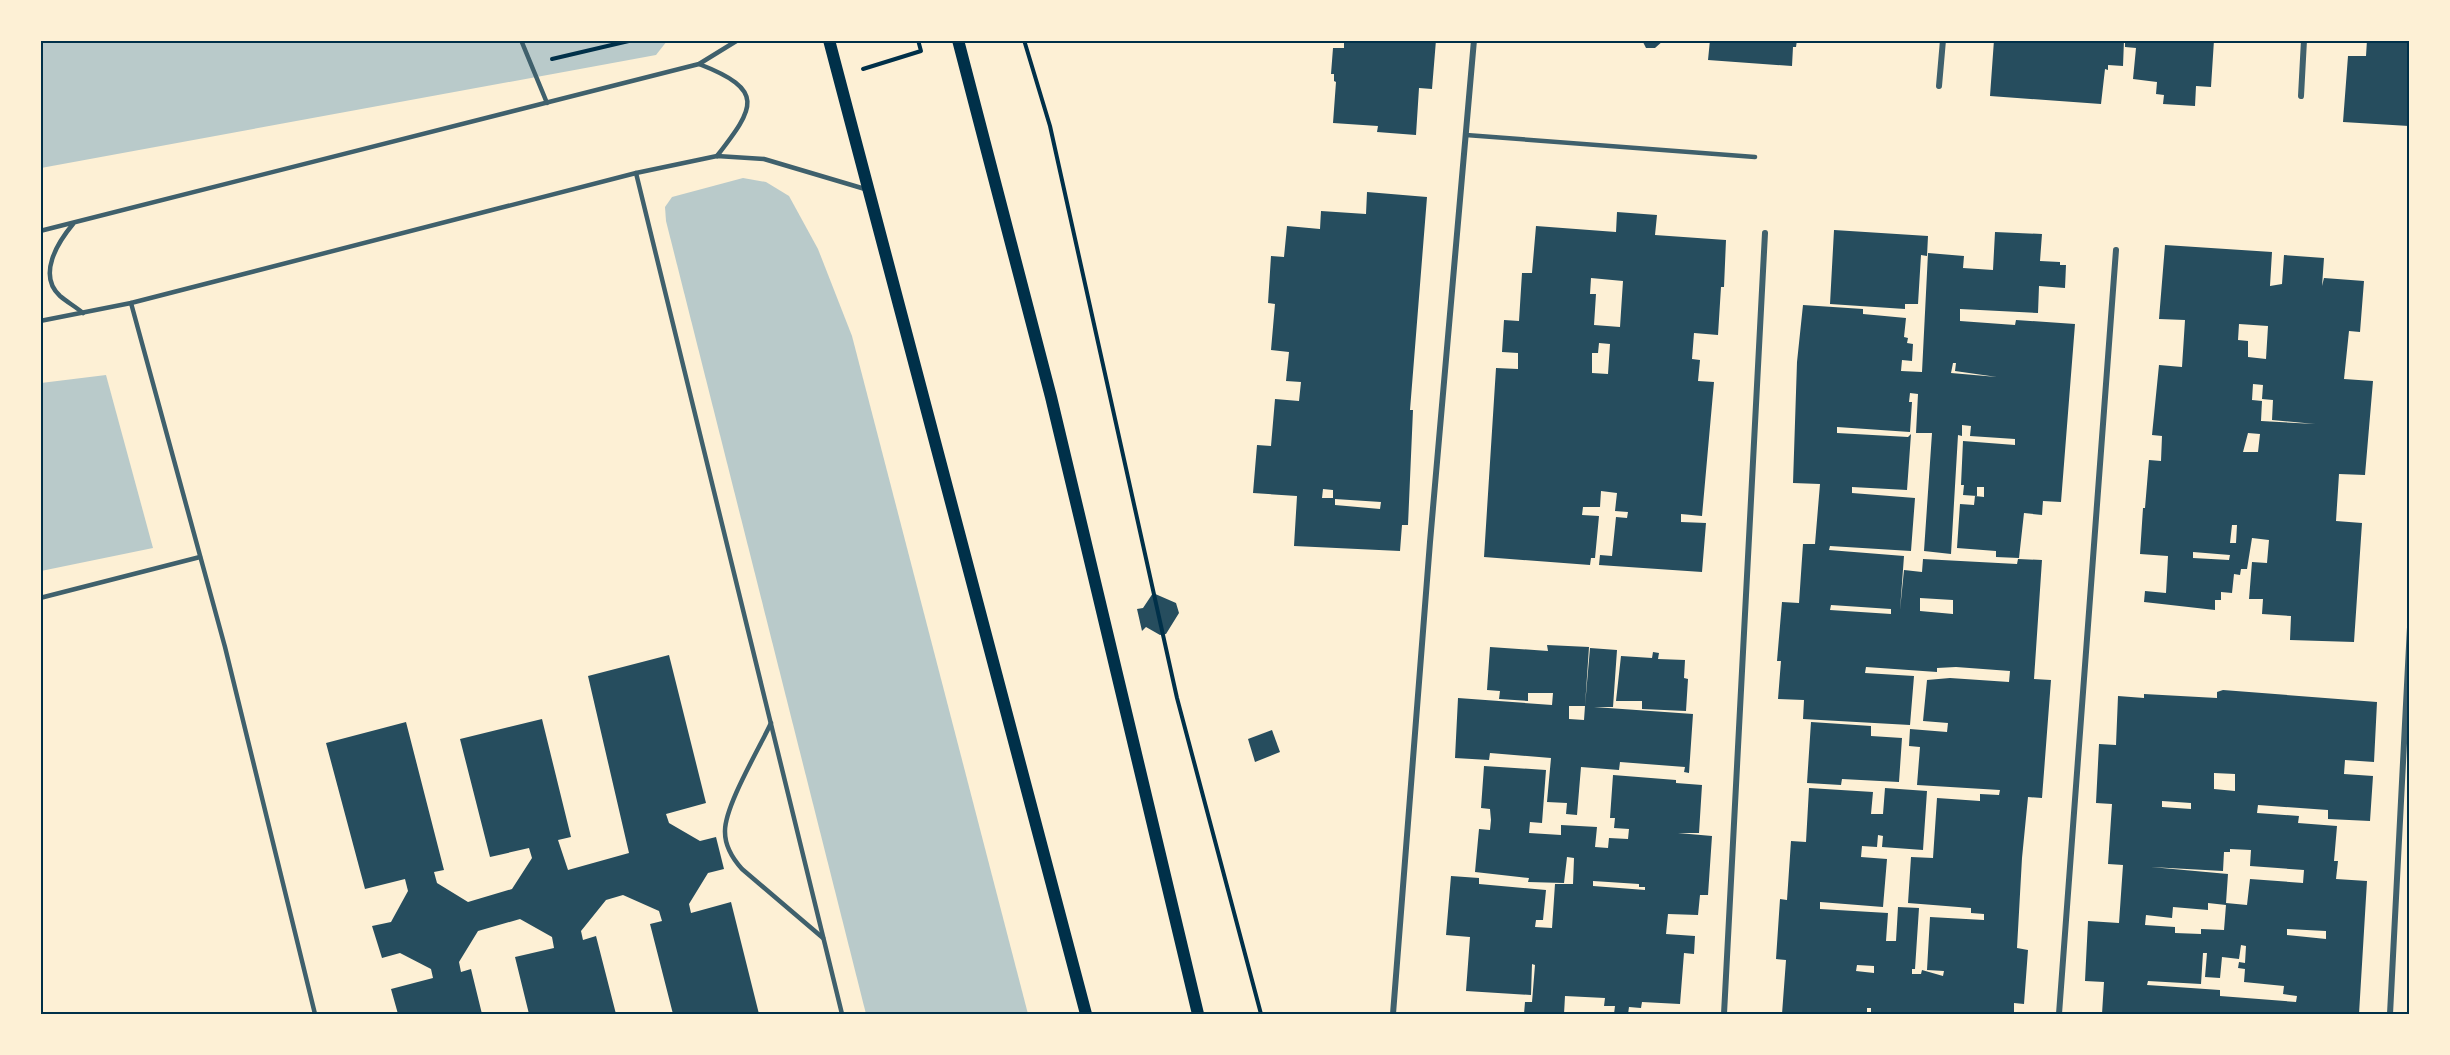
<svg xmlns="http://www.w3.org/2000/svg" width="2450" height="1055" font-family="Poppins,sans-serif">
	<rect width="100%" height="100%" fill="#fdf0d5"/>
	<g fill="#b9caca">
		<polygon points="41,41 667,41 656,55 41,168"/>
		<polygon points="743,178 766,182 789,196 818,249 852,336 1028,1014 866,1014 666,221 665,207 672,197"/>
		<polygon points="106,375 153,548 41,571 41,383"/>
	</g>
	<g fill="#264d5e" fill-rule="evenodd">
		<polygon points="1344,40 1436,40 1432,89 1419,88 1416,135 1377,132 1378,126 1333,123 1336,82 1334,81 1334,74 1331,74 1333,48 1344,48"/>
		<polygon points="1642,40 1664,40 1655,48 1646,48"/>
		<polygon points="1710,40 1797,40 1796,47 1793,47 1792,66 1708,60"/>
		<polygon points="1994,40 2124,40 2123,66 2108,65 2108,70 2105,69 2101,104 1990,96"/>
		<polygon points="2125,40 2214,40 2211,87 2196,86 2195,106 2163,104 2164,95 2156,94 2157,82 2133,79 2136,48 2125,47"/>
		<polygon points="2367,40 2409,40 2409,126 2343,122 2348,56 2366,56"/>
		<path d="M1367,192l60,5 -17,213h3l-5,115h-6l-2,26 -106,-5 3,-50 -44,-3 4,-48 14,1 4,-47 24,2 2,-19 -15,-1 3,-29 -18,-2 4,-46 -7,-1 3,-47 13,1 3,-31 33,3 1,-18 45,3zM1323,489l10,1v8h-11zM1335,499l46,3 -1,7 -45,-4z"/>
		<path d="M1617,212l40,3 -2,20 71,5 -2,47h-3l-3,48 -24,-2 -2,26 8,1 -2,21 16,1 -12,134 -21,-2v8l25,1 -4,49 -103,-7 1,-10 12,1 4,-39 11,1 1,-6 -13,-1 2,-18 -16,-2 -1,16h-17l-1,8 17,1 -4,42h-4l-1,7 -106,-8 12,-189 22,1v-16l-16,-1 2,-32 15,1 3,-48h10l4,-47 80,6zM1591,278l32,3 -3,46 -26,-2 2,-31h-6zM1599,343l11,1 -2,30 -16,-1v-20h6z"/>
		<polygon points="1834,230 1928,236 1927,256 1921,255 1918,304 1905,304 1905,309 1830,304"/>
		<path d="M1995,232l47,2 -2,27 20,1v3h6l-1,23 -26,-2 -1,27 -78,-4v12l55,4 1,-5 59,4 -14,178 -18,-1 -1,14 -18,-2 -5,45 -23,-1v-6l-39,-3 3,-44 14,1 1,-9 9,1v-10h-7v9l-14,-1 1,-10h-3l2,-44 52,4v-6l-45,-3 1,-10 -9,-1v11l-4,-1 -7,119 -27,-3 8,-118h-16l2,-39 -8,-1 -1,9h3l-2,30 -73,-5v6l71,4 3,-3 -4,56 -55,-3v6l63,5 -4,53 -81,-5 -1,4 75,6 -4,54 4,-40 18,2 1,-13 94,5 1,-5 24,1 -8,119 17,1 -9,118 -14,-1 -6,61 -5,90 11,2 -4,54 -10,-1v11h-143v-6h-4v6h-85l4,-54 -10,-1 4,-60 7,1 4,-59 15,1 3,-54 64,4 -2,22h12l2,-26 42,3 -4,59 -41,-3 1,-11 -5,-1 -1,12 -15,-1 -1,11 26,2 -4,48 -63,-5v7l68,4 -2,28h10l2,-34 21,1 -4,61h-3v5h9l1,-4 21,6 1,-5 -17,-1 3,-53 54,3v-6l-13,-1v-5l-63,-5 3,-46 22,1 4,-60 43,3v-7l19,1 1,-5 -83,-5 3,-38 -11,-1 1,-17 37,3 1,-9 -25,-2 4,-41 23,-2 59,4 1,-11 -54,-4 -19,1v4l-71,-5 -1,6 49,3 -4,49 -107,-6 1,-19 -26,-1 3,-38h-4l5,-59 17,1 4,-59h12l5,-60 -27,-1 4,-121 6,-57 60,4v5l43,4 -2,19 4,1 -1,5 6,1 -1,17 -10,-1 -1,11 21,1 6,-119 36,3 -1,12 30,2zM1953,363h3l-1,8 42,6 -46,-4zM1920,598l33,2v14l-33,-3zM1831,605l60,4v5l-61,-4zM1857,965l17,1v7l-18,-2z"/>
		<path d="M2165,245l107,7 -2,34 12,-2 2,-29 40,3 -2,28 2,-8 40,3 -4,51 -11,-1 -5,48 29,2 -8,94 -26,-1 -3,47 26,2 -8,119 -64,-2 1,-24 -29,-2 1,-15h-14l3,-37 15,1 2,-23 -17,-2 -5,31h-6l-1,6 -6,-1 -2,19 -11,-1v8h-6v10l-71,-8 1,-11 21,2 2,-37 -28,-2 3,-46h2l4,-48 12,1 1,-25 -10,-1 7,-70 23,2 3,-47 -26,-1zM2239,324l29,2 -2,33 -18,-2v-16l-10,-1zM2253,384l10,1 -1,14 11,1 -1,20 43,4 -54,-3 1,-20 -10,-1zM2248,433l12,1 -2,18h-15zM2232,525h5l-1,18h-6zM2193,552l37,3 -1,5 -36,-2z"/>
		<polygon points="1153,593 1176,603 1179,613 1166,634 1160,635 1146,627 1142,631 1137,609 1143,608"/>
		<path d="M1547,645l42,2 -4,59 5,-58 27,2 -4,57h-19l99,7 -4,59 -5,-1 1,-5 -65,-5 -1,8 -38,-3 -4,48 -11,-1 1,-11 -20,-1 4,-44 -61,-5 -1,7 -34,-2 3,-60 94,7 1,-12h-25v8l-29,-2 1,-8 -13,-1 3,-43 58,4zM1569,706h16l-1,14 -15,-1z"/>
		<polygon points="1653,652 1659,653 1658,659 1685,660 1684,678 1688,679 1686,711 1642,709 1642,701 1616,701 1621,656 1652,658"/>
		<polygon points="669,655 706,803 666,814 669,823 700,841 716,837 724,869 708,873 689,904 691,913 731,902 759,1014 673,1014 650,924 662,921 659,911 623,895 606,900 581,931 583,940 596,936 616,1014 529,1014 515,957 554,948 552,937 520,919 478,931 459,962 461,972 471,969 482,1014 398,1014 391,989 433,978 431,969 400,953 382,958 372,926 391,922 408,891 405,879 365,889 326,743 406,722 444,870 434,872 437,883 468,902 512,889 532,858 529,848 490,857 460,739 542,719 571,837 558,840 568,870 629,853 588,676"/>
		<path d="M2223,690l154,12 -3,60 -29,-2 -1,14 29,2 -3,45 -42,-2v-9l-70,-5 -1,8 42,3 -1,7 39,3 -3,35h4l-2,18 31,2 -8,133h-257l2,-32 -19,-1 3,-60 31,2 4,-58 -15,-1 4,-60 -16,-1 3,-59 17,1 2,-49 26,2v-4l73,4v-6zM2214,773l21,1v17l-21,-2zM2162,801l29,2v6l-29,-2zM2230,849l21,1 -1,16 54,4 -1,13 -53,-4 -3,26 -21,-2 2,-29 -77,-7 72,4 1,-19h6zM2208,903l18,2 -2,25 -23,-1v5l-26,-1v-6l-30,-2 1,-10 26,3 1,-11 35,3zM2287,929l39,2v8l-39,-4zM2241,945l5,1 -1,17 -6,-1 -1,6 7,1 -1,13 40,4 -1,8 14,2 -1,6 -76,-6v-6l-73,-5 1,-4 53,3 2,-31h4l-2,24 15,1 2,-21 17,2z"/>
		<polygon points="1811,722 1871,726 1871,736 1902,738 1899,782 1842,779 1841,785 1807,783"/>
		<polygon points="1272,730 1280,752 1255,762 1248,739"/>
		<path d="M1484,766l62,4 -4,53 -12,-1 -1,11 32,2v-10l36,2 -2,20 13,1 1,-10 19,1 1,-10 -15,-1 1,-10h-5l3,-43 63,5v3l26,2 -3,48h-21l34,3 -4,59h-8l-2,20 -30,-1 -2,20 29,2 -1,18 -10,-1 -4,51 -38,-2 -1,6 -12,-1 -1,7h-14l1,-8h-11l1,-8 -40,-2 -1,18h-40l1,-12h7l3,-37 -3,-1 -1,31 -65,-4 4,-54 -24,-2 5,-59 28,2v6l67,6 -3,30h-7l-1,7 17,1 3,-44h18l1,-26 -7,-1 -3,26 -36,-1 1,-4 -54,-6 4,-43 11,1 1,-10 -1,-11 -9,-1zM1593,881l46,3v3h6v3l-52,-4z"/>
	</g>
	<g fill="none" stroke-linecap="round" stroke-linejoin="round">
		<g stroke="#003049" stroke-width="4">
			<polyline points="1024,40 1050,126 1177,698 1261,1014"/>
			<polyline points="552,59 633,40"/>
			<polyline points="863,69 921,51 918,40"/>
		</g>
		<g stroke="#3f606c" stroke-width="4.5">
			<polyline points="521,40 547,103"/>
			<path d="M699,64c67,26 56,43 18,92"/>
			<polyline points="1466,135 1755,157"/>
			<polyline points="636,173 842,1014"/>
			<path d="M73,224c-15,18 -36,51 -13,72 7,6 16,11 23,17"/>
			<polyline points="40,231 699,64 738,40"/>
			<polyline points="131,303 225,647 315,1014"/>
			<polyline points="40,321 131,303 636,173 717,156 764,159 865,189"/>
			<polyline points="40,598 200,557"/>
			<path d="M771,723c-11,24 -47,84 -46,109 0,14 8,27 17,37l81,69"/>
		</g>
		<g stroke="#3f606c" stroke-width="6">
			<polyline points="1939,86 1943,40"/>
			<polyline points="2301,96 2304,40"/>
			<polyline points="1393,1014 1430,542 1474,40"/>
			<polyline points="1724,1014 1765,233"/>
			<polyline points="2059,1014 2116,250"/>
			<polyline points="2390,1014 2410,627"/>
		</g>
		<g stroke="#003049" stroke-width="12">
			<polyline points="829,40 1086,1014"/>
			<polyline points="958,40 1051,397 1198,1014"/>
		</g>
	</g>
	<rect width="2450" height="1055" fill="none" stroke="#fdf0d5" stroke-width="84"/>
	<rect x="42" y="42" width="2366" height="971" fill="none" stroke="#003049" stroke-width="2"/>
</svg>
